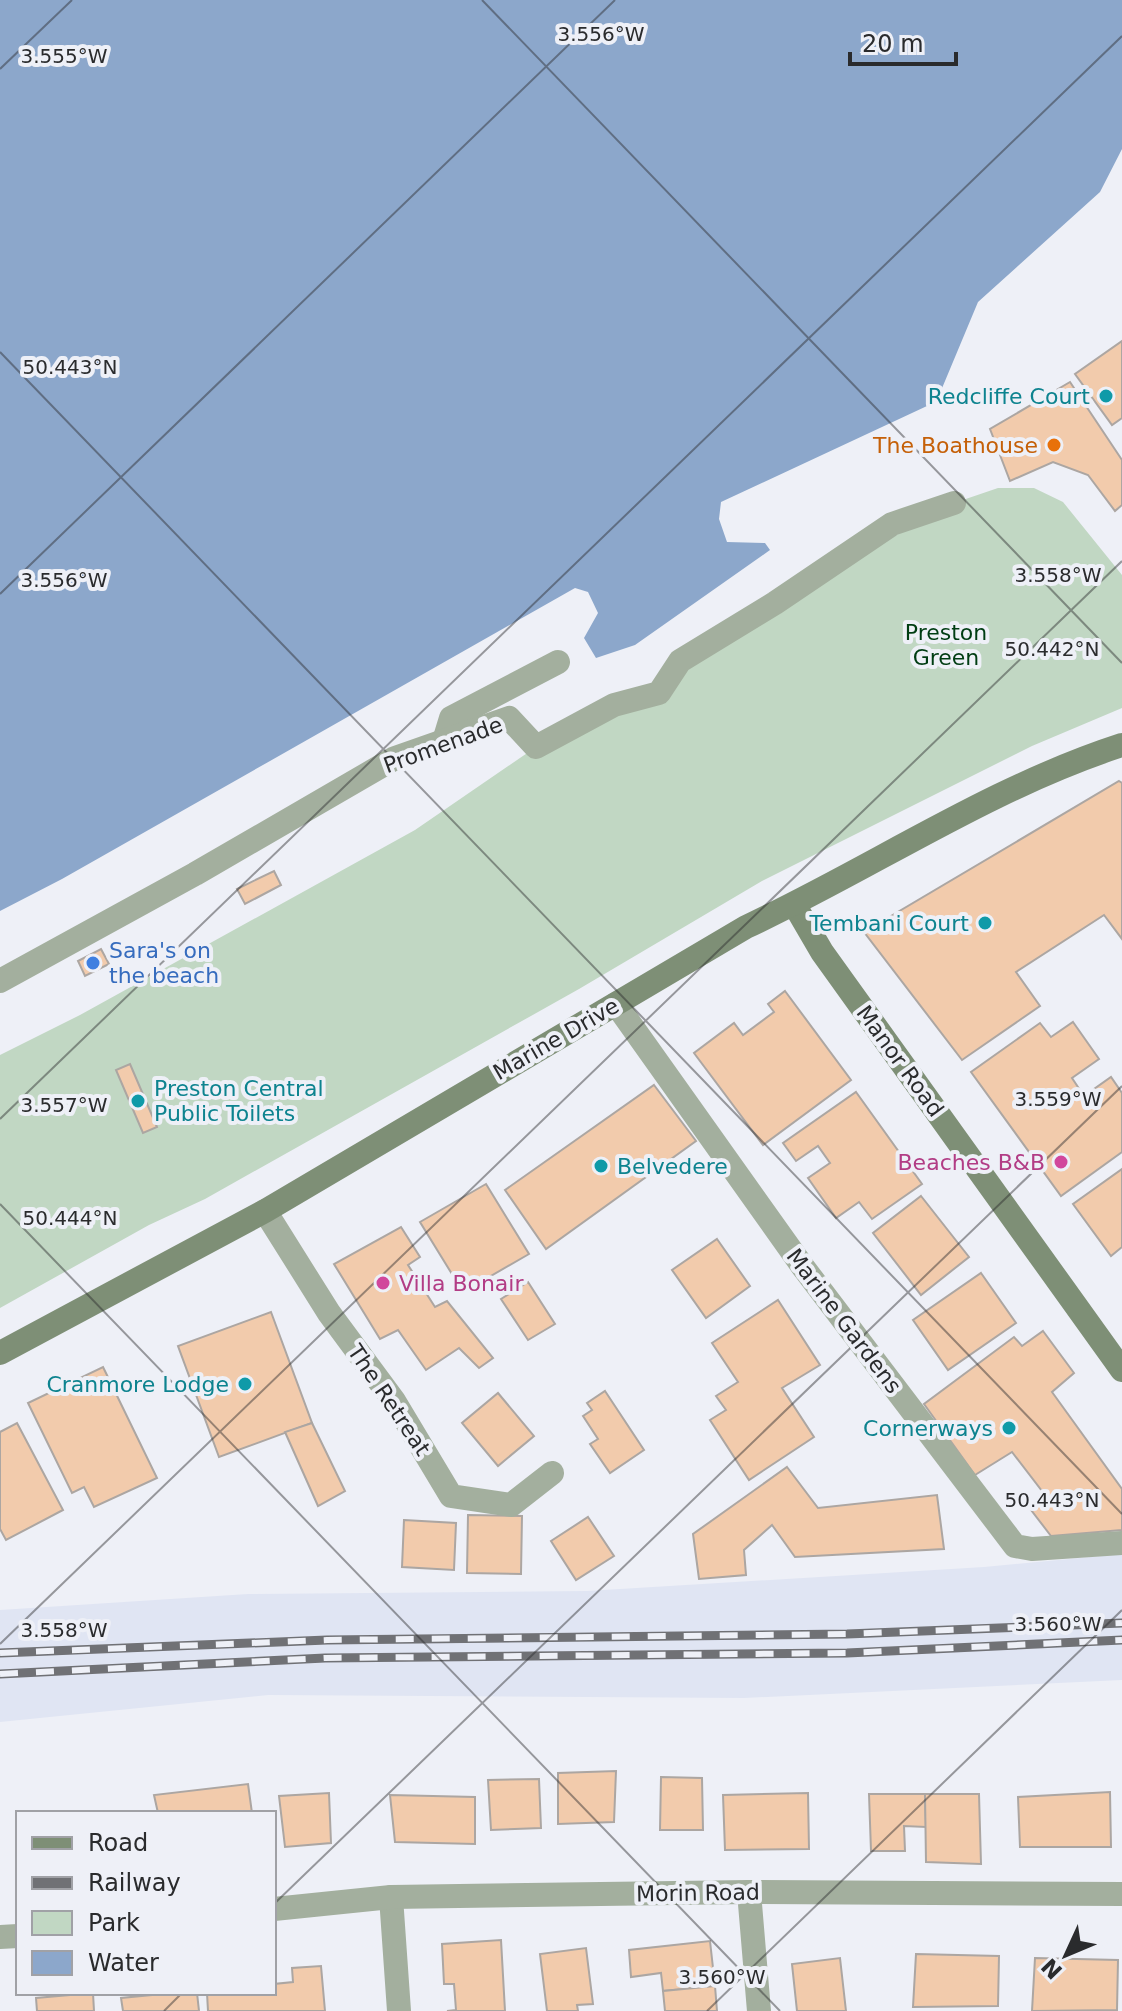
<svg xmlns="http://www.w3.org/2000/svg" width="1122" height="2011" font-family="'DejaVu Sans',sans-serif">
	<rect width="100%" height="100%" fill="#eef0f7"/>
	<polygon fill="#e0e5f3" points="1122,1554 1122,1680 744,1698 268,1695 0,1722 0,1610 248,1594 587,1591 984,1567"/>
	<polygon fill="#c1d7c3" points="998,488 1034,488 1063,502 1122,575 1122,708 1032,746 762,881 579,989 205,1199 149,1225 0,1308 0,1055 80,1015 415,830 536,747 659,693 680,661 775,603 954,503"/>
	<polygon fill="#8ca7cb" points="0,0 1122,0 1122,149 1100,192 978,302 940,393 927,406 721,502 719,519 727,542 765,543 770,550 635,645 596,658 584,638 598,613 588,592 575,588 62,879 0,911"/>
	<g fill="#f2cbac" stroke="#aca6a2" stroke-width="2">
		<polygon points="1122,341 1122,418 1112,425 1075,374"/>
		<polygon points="1070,382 1122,460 1122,505 1115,511 1088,475 1053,462 1010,481 990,429"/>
		<polygon points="1119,781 1122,783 1122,939 1104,915 1016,972 1040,1006 962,1060 864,932"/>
		<polygon points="274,871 281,885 245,904 237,889"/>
		<polygon points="101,949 109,964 85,976 78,961"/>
		<polygon points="785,991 851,1080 763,1145 694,1053 734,1023 743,1035 774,1012 768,1004"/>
		<polygon points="1073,1022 1099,1059 1072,1078 1084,1096 1111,1077 1122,1093 1122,1152 1061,1196 971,1072 1040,1023 1051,1037"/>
		<polygon points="130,1064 157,1127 143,1133 116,1070"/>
		<polygon points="654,1085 696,1141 546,1249 505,1190"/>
		<polygon points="856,1092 922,1184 872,1219 859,1202 836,1218 808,1178 830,1163 818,1146 796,1161 783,1143"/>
		<polygon points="1122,1169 1122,1247 1111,1256 1073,1204"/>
		<polygon points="486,1184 529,1254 463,1292 420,1222"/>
		<polygon points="921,1196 969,1257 921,1295 873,1233"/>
		<polygon points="401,1227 420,1257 408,1265 435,1307 447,1301 493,1358 479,1368 459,1348 426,1370 398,1330 380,1339 334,1264"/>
		<polygon points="717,1239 750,1286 706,1318 672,1270"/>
		<polygon points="981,1273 1016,1323 948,1370 913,1320"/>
		<polygon points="528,1282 555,1324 528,1340 501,1299"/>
		<polygon points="778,1300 820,1365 782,1388 814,1437 749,1480 710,1420 726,1410 716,1396 738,1382 712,1343"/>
		<polygon points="271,1312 312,1423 219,1457 178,1346"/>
		<polygon points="1043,1331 1074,1373 1052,1392 1122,1489 1122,1530 1051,1536 1028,1506 1045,1495 1012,1452 975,1475 924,1404 1014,1337 1022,1346"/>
		<polygon points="103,1367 157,1478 94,1507 84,1487 72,1493 28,1403"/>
		<polygon points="605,1391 644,1450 610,1473 590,1444 598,1439 583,1416 592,1410 587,1403"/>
		<polygon points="498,1393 534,1436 498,1466 462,1423"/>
		<polygon points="17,1423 63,1510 6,1540 0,1529 0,1432"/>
		<polygon points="312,1423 345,1491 318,1506 285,1432"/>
		<polygon points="787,1467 818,1508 937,1495 944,1549 795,1557 772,1525 744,1550 746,1575 699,1579 693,1534"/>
		<polygon points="468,1515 522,1516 521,1574 467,1573"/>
		<polygon points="588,1517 614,1556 576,1580 551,1541"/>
		<polygon points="404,1520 456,1523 454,1570 402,1567"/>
		<polygon points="616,1771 614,1822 558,1824 558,1773"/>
		<polygon points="661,1777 702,1778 703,1830 660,1830"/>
		<polygon points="539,1779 541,1828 491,1830 488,1780"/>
		<polygon points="248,1784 252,1813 158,1813 154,1795"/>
		<polygon points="1110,1792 1111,1847 1020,1847 1018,1797"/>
		<polygon points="329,1793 331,1843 285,1847 279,1796"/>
		<polygon points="808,1793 809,1849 725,1850 723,1795"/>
		<polygon points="869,1794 925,1794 926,1827 904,1826 905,1851 871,1851"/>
		<polygon points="925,1794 979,1794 981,1864 926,1862"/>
		<polygon points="390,1795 475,1797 475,1844 395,1842"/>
		<polygon points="501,1940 505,2011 447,2011 456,2010 454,1984 444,1984 442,1944"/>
		<polygon points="710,1941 715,1986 663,1991 661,1973 631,1977 629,1950"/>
		<polygon points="586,1948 593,2004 577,2005 578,2011 547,2011 540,1954"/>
		<polygon points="916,1954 999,1956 998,2006 913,2007"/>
		<polygon points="840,1958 846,2011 797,2011 792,1964"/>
		<polygon points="1035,1958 1118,1960 1117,2010 1032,2011"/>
		<polygon points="321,1966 325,2011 208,2011 207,1993 274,1993 274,1984 293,1982 292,1968"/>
		<polygon points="715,1986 717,2011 665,2011 663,1991"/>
		<polygon points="93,1993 94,2011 37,2011 36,1998"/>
		<polygon points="173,1993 197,1993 199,2011 123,2011 121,1998"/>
	</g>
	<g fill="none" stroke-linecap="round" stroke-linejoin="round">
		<g stroke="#a3af9e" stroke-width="24">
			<polyline points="444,741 451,718 558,662"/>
			<polyline points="0,981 195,874 395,758 509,718 536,747 614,705 659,693 680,661 775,603 892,524 954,503"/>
			<polyline points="616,1004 803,1267 1015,1546 1032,1549 1122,1543"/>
			<polyline points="265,1211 329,1313 394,1401 451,1496 511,1505 552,1473"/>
			<polyline points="749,1892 759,2011"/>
			<polyline points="391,1897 399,2011"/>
			<polyline points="274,1909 391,1897 749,1892 1122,1894"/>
			<polyline points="0,1937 18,1936"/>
		</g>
		<g stroke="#7e8f76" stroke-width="24">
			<polyline points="794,904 822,952 1122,1370"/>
			<path d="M0,1353l265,-142 481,-284c126,-59 243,-139 376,-182"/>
		</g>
		<defs>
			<g id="rail">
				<polyline points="0,1653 327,1640 847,1634 1122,1623"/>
				<polyline points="0,1674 325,1658 847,1653 1122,1640"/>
			</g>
		</defs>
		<use href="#rail" stroke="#707175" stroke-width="9"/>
		<use href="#rail" stroke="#eef0f7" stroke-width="6" stroke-dasharray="18" stroke-linecap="butt"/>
	</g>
	<path fill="none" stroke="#2a2b2d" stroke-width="2" stroke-opacity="0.45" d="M482,0l640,663M0,69l72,-69M0,352l1122,1162M0,594l615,-594M0,1119l1122,-1083M0,1204l780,807M0,1644l1122,-1083M274,1904l848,-818M164,2011l18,-18M707,2011l415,-401"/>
	<g fill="#0f9aa8" stroke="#eef0f7" stroke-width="3">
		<circle cx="1106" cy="396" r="8"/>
		<circle cx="985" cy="923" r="8"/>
		<circle cx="138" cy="1101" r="8"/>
		<circle cx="601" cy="1166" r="8"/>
		<circle cx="245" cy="1384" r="8"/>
		<circle cx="1009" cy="1428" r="8"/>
	</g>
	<circle fill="#e8710a" stroke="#eef0f7" stroke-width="3" cx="1054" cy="445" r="8"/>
	<circle fill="#3f7fe0" stroke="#eef0f7" stroke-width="3" cx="93" cy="963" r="8"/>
	<g fill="#d1479c" stroke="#eef0f7" stroke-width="3">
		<circle cx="1061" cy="1162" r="8"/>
		<circle cx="383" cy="1283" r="8"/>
	</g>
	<g text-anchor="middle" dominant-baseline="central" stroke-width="8" stroke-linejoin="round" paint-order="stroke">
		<g font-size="22" fill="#0d838f" stroke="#eef0f7" text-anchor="end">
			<text x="1090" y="396">Redcliffe Court</text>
			<text x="969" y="923">Tembani Court</text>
			<text x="154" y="1088" text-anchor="start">Preston Central<tspan x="154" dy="25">Public Toilets</tspan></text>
			<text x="617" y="1166" text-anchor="start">Belvedere</text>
			<text x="229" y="1384">Cranmore Lodge</text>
			<text x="993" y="1428">Cornerways</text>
		</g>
		<g font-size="22" fill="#c56008" stroke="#eef0f7" text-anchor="end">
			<text x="1038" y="445">The Boathouse</text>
		</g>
		<g font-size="22" fill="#003d13" stroke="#eef0f7">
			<text x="946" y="632">Preston<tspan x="946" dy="25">Green</tspan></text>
		</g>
		<g font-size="22" fill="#2a2b2d" stroke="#eef0f7">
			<text transform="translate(443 745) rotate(-20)">Promenade</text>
			<text transform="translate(556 1039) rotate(-30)">Marine Drive</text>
			<text transform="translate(900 1061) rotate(54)">Manor Road</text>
			<text transform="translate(844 1321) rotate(53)">Marine Gardens</text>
			<text transform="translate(389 1400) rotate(56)">The Retreat</text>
			<text transform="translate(698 1893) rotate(-1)">Morin Road</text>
		</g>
		<g font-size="22" fill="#366cbe" stroke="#eef0f7" text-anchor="start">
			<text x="109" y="950">Sara's on<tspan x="109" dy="25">the beach</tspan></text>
		</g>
		<g font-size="22" fill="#b23c85" stroke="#eef0f7" text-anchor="end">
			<text x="1045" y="1162">Beaches B&amp;B</text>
			<text x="399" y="1283" text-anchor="start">Villa Bonair</text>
		</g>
	</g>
	<g font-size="20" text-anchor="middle" fill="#2a2b2d" stroke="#eef0f7" stroke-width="8" stroke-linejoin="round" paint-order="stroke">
		<text x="601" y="41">3.556°W</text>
		<text x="64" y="63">3.555°W</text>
		<text x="70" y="374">50.443°N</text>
		<text x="1058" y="582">3.558°W</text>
		<text x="64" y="587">3.556°W</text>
		<text x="1052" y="656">50.442°N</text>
		<text x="1058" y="1106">3.559°W</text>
		<text x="64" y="1112">3.557°W</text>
		<text x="70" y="1225">50.444°N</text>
		<text x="1052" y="1507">50.443°N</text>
		<text x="1058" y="1631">3.560°W</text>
		<text x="64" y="1637">3.558°W</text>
		<text x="722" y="1984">3.560°W</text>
	</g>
	<rect x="16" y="1811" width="260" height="184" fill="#eef0f7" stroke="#a0a1a6" stroke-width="2"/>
	<rect x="32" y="1837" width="40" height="12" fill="#7e8f76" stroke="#a0a1a6" stroke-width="2"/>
	<text x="88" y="1851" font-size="24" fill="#2a2b2d">Road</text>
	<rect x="32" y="1877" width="40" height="12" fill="#707175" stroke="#a0a1a6" stroke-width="2"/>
	<text x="88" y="1891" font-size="24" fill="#2a2b2d">Railway</text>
	<rect x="32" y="1911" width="40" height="24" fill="#c1d7c3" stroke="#a0a1a6" stroke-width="2"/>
	<text x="88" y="1931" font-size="24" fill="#2a2b2d">Park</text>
	<rect x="32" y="1951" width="40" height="24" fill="#8ca7cb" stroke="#a0a1a6" stroke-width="2"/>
	<text x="88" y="1971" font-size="24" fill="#2a2b2d">Water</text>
	<g transform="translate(1066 1955) rotate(226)" stroke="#eef0f7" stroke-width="6" paint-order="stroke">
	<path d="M0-6L14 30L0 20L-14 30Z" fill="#2a2b2d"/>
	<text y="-12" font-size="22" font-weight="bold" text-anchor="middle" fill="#2a2b2d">N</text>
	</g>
	<path d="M850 52v12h106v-12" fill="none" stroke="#2a2b2d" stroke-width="4"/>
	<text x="862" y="52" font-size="24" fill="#2a2b2d" stroke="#eef0f7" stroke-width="6" paint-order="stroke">20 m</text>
</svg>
